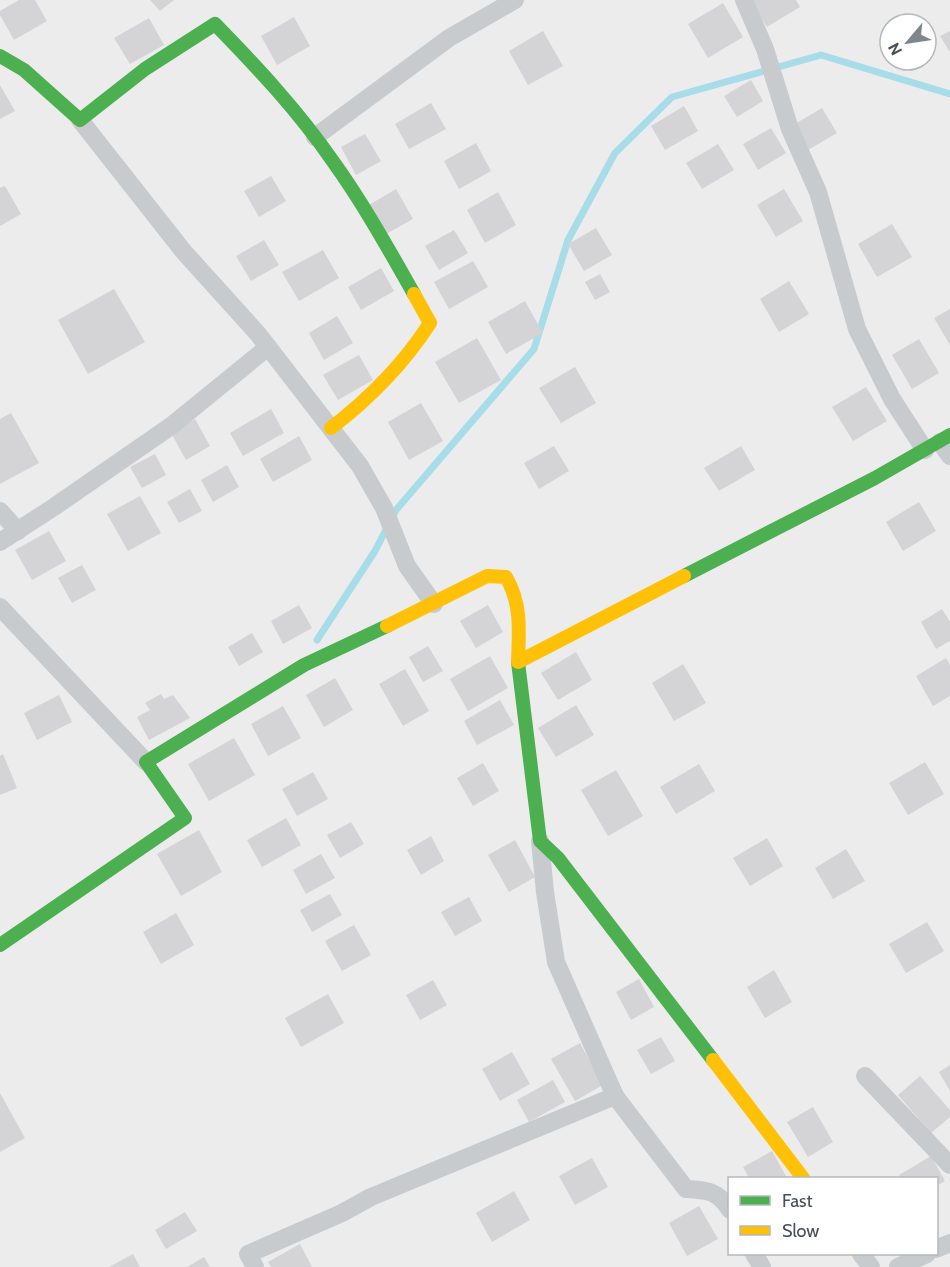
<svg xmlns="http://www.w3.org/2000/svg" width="950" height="1267" font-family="Cabin,sans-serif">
	<rect width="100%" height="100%" fill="#edecec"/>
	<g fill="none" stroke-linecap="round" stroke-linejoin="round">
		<polyline stroke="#a6dde9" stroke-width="7" points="317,640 375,551 396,510 534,349 568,240 615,153 672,97 821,55 950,94"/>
	</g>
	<g fill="#d4d4d6">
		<polygon points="19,0 35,0 47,21 14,40 0,15 0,11"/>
		<polygon points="150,0 174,0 160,11"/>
		<polygon points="750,0 796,0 800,7 767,27"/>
		<polygon points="723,3 743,37 708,58 688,24"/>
		<polygon points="294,17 310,46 277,65 261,36"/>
		<polygon points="149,18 164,45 130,64 114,38"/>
		<polygon points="543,31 563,66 528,85 509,51"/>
		<polygon points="950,31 950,52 940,36"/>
		<polygon points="751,80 763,101 737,117 724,96"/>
		<polygon points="0,85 15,111 0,119"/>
		<polygon points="431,103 446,129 409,149 395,124"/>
		<polygon points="684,106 698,131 665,150 651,126"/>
		<polygon points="822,108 837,133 808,150 793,125"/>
		<polygon points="771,128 786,153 758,170 743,144"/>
		<polygon points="365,134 381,161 356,175 341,147"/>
		<polygon points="476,143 491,171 459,189 444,161"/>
		<polygon points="718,144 734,170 702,189 686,163"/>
		<polygon points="271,176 286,201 259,217 244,191"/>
		<polygon points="5,186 21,214 0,226 0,188"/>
		<polygon points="396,189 413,219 386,234 369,205"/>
		<polygon points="784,189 803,221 776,237 757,205"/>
		<polygon points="498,192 516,225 485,243 467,210"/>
		<polygon points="892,224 912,257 877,277 858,244"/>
		<polygon points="596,228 612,255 584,271 568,244"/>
		<polygon points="454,230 468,253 439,270 425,246"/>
		<polygon points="264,240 279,265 251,281 236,256"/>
		<polygon points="323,250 339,278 299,301 282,272"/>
		<polygon points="473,261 488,287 449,309 434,282"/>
		<polygon points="381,268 394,291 361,310 348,287"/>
		<polygon points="600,274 610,292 595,300 585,282"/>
		<polygon points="789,281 809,314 779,332 760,299"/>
		<polygon points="114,289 145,342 88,374 58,320"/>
		<polygon points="525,301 543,333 506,354 488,322"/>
		<polygon points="950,309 950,345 934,318"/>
		<polygon points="337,316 353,343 324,360 309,333"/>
		<polygon points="477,338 501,380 459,403 435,362"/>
		<polygon points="919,339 939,373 912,389 892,355"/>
		<polygon points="359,355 373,380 338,400 323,375"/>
		<polygon points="575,367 596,403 561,423 539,388"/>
		<polygon points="866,387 887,421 853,441 832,407"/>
		<polygon points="421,403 443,441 409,460 388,422"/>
		<polygon points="271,409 284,433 243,456 230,433"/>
		<polygon points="11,413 39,463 0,484 0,419"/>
		<polygon points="195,419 210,446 186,460 171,433"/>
		<polygon points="299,436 312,460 273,482 260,459"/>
		<polygon points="554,446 569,471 539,489 524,463"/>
		<polygon points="741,446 755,470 719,491 704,468"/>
		<polygon points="155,454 166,475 142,488 130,467"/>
		<polygon points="227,465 239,487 213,502 201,480"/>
		<polygon points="190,489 202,511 179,523 167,502"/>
		<polygon points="140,496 161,533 128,551 107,514"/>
		<polygon points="919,502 936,531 903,551 886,522"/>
		<polygon points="49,531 66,561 32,580 15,550"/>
		<polygon points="82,565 96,590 72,603 58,578"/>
		<polygon points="299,605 312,628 283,644 271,621"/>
		<polygon points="488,605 503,632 476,648 460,621"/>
		<polygon points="942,609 950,622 950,641 936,649 921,622"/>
		<polygon points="252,633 263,652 239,666 228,647"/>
		<polygon points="428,646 443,671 423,682 409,657"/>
		<polygon points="576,652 592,680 558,700 541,673"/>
		<polygon points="490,656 508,688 468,711 450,679"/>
		<polygon points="946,658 950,665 950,696 933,706 916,676"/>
		<polygon points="683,664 706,703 674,721 652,683"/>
		<polygon points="405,669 429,711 403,726 379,684"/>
		<polygon points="335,678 353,710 324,727 306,695"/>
		<polygon points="161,694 164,699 173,695 190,718 149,740 137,717 150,710 145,703"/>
		<polygon points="59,695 72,722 37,740 24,713"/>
		<polygon points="500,700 514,725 477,745 464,721"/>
		<polygon points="576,705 594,735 556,757 538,728"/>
		<polygon points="283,706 301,738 268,756 251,724"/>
		<polygon points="234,738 255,775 209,801 188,764"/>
		<polygon points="3,754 17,788 0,795 0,756"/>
		<polygon points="925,762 944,794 908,815 889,783"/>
		<polygon points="483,763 499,791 473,806 457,778"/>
		<polygon points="699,764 715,791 676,814 660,787"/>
		<polygon points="616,770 643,816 608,836 581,790"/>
		<polygon points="313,772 328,799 297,816 282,789"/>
		<polygon points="286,818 301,845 262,867 247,840"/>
		<polygon points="351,822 364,844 340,858 327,835"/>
		<polygon points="199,830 222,872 181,896 157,854"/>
		<polygon points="431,836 444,861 421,875 407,850"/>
		<polygon points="767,838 783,866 750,886 733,858"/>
		<polygon points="515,840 535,877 509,892 488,855"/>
		<polygon points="846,849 865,881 833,899 815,868"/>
		<polygon points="321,854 335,878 306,894 293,870"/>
		<polygon points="330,894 342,915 312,932 300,910"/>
		<polygon points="469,897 482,921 455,936 441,912"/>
		<polygon points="176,913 194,945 161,964 143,932"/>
		<polygon points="927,922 944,951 906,973 889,944"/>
		<polygon points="354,925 371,955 342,971 325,941"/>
		<polygon points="774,970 792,1002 765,1018 747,987"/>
		<polygon points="639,979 654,1007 631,1020 616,992"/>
		<polygon points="433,980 447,1005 420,1020 406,995"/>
		<polygon points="328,994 344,1023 301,1047 285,1018"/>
		<polygon points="661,1037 675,1061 651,1074 637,1050"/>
		<polygon points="580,1043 603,1085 575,1101 551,1059"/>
		<polygon points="512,1052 530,1084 500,1101 482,1069"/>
		<polygon points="950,1065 950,1091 939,1072"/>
		<polygon points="920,1076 950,1110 950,1117 931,1133 898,1095"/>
		<polygon points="553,1080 565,1102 529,1122 517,1100"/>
		<polygon points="0,1093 25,1138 0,1152"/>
		<polygon points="813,1107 833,1142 808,1157 787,1122"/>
		<polygon points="772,1151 787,1178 749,1178 743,1167"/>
		<polygon points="931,1156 945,1181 936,1186 936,1178 902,1178 899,1175"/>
		<polygon points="592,1158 608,1187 575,1205 559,1176"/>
		<polygon points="514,1191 530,1220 492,1242 476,1213"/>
		<polygon points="699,1206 718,1239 687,1256 669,1223"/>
		<polygon points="185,1212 197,1231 166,1249 155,1230"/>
		<polygon points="300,1244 312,1267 271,1267 268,1262"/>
		<polygon points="133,1254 140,1267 109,1267"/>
		<polygon points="204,1257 210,1267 187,1267"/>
	</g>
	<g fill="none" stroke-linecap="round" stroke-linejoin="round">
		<g stroke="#c8cbcd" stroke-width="18">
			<polyline points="744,0 765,49 790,129 818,192 857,329 892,399 925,450"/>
			<polyline points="80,120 184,252 258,334 360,466 384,508 407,566 434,604"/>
			<polyline points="315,137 449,38 515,0"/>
			<polyline points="940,442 950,456"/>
			<polyline points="0,511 18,531"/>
			<polyline points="0,542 54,507 171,426 268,347"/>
			<polyline points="0,607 146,762"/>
			<polyline points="540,841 545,892 556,962 615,1096"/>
			<polyline points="865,1076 950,1165"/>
			<polyline points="936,1249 950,1243"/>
			<polyline points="754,1254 762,1267"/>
			<polyline points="861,1254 871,1267"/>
			<path d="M255,1267l-7,-13 94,-41 29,-16 244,-101 71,93c22,1 32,2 44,21"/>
			<polyline points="898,1267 927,1254"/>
		</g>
		<g stroke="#4caf50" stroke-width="14">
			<path d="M0,56l24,14 56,50 65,-51 70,-45c42,43 83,87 117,136 31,43 56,88 82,134"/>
			<polyline points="684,576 875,478 950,435"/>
			<polyline points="518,662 540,841 558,858 713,1060"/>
			<polyline points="0,945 185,818 146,762 304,665 387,626"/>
		</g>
		<g stroke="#ffc107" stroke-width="14">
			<path d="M331,428c39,-30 72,-63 99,-105l-16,-29"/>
			<path d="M387,626l100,-50 19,1c16,27 13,55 12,85l166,-86"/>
			<polyline points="713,1060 803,1178"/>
		</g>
	</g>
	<rect x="728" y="1177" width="210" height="78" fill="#ffffff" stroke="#b4b9bc" stroke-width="1.5"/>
	<rect x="740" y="1196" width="30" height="9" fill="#4caf50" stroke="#b4b9bc" stroke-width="1.5"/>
	<text x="782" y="1207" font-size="18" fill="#444f58">Fast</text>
	<rect x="740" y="1226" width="30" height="9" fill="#ffc107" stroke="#b4b9bc" stroke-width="1.5"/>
	<text x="782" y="1237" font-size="18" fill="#444f58">Slow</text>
	<g transform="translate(908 42) rotate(241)"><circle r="28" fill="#ffffff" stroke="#b4b9bc" stroke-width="1.5"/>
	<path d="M0-4.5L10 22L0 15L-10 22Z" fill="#7f868c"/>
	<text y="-9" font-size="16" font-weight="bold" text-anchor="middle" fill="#444f58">N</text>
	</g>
</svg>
